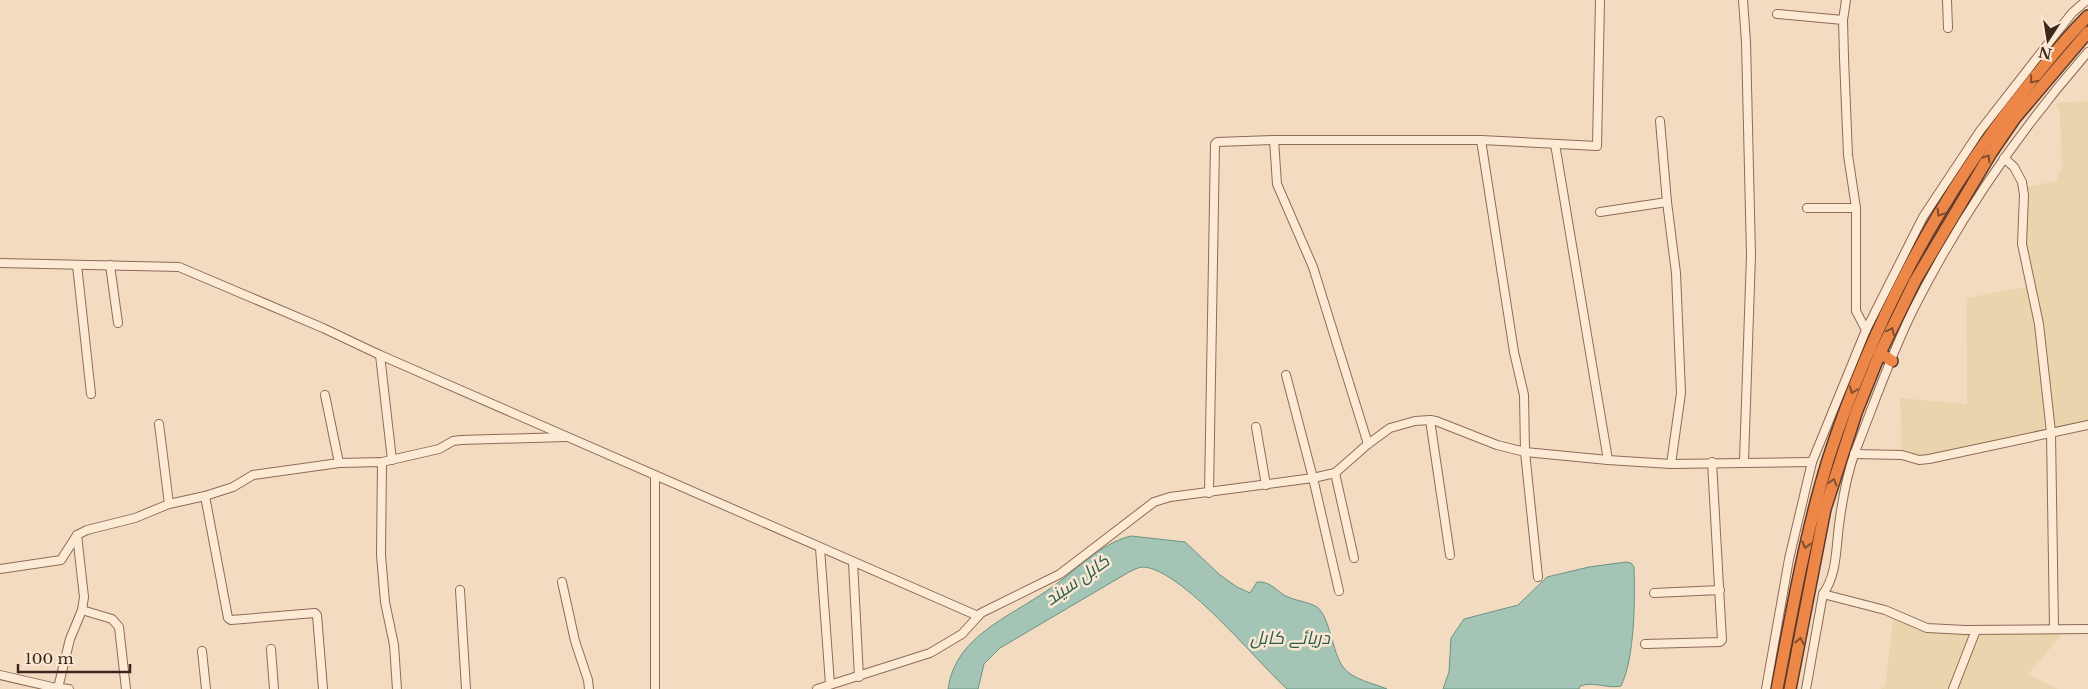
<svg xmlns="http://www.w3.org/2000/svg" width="2088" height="689" font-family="'Libre Baskerville',Cairo,serif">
	<rect width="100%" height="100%" fill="#f3dbc1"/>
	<g fill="#e9d5ad">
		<polygon points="2088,101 2088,425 1929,459 1902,455 1900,398 1967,404 1966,298 2030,286 2026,267 2023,188 2056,181 2062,166 2060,114 2056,103"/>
		<polygon points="1894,613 1920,627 2067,629 2028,674 2058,689 1881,689 1882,687 1885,687"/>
	</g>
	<g fill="#a4c5b5" stroke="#699482">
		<path d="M1131,536l54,6 35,33 17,12 13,6 7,-11c12,-1 18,7 27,13 10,6 23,6 33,12 13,10 15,45 26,60 10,13 30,16 44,22h-100c-30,-27 -105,-120 -144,-122 -5,0 -9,3 -14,5l-129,76 -16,16 -6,25h-30c7,-53 62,-72 100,-99 26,-17 52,-47 83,-54z"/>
		<path d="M1626,562l5,1 3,4c1,33 1,90 -13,119 -13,3 -28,-5 -41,0l-1,3h-136l6,-17 2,-34 13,-19 54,-14 29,-28 42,-10z"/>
	</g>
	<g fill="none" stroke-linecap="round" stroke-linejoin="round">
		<defs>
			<g id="minor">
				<polyline points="1743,0 1746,42 1751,255 1744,461"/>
				<polyline points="1846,0 1843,20 1844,58 1848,155 1856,208 1856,311 1866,330"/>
				<polyline points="1947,0 1948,28"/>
				<polyline points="1777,14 1843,20"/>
				<polyline points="1660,121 1667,202 1676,273 1681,393 1671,464"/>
				<polyline points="1274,140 1277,184 1313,267 1368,444"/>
				<polyline points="1481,140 1514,352 1524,395 1525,452 1538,577"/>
				<polyline points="1555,144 1608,460"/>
				<polyline points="2004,158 2014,167 2022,182 2024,195 2022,244 2039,324 2051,432 2054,629"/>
				<polyline points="1807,208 1856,208"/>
				<polyline points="1600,212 1667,202"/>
				<polyline points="0,263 179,267 323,328 380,355 978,616"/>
				<polyline points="77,265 91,394"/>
				<polyline points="110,265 118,323"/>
				<polyline points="380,355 392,460"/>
				<polyline points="1286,375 1313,478 1339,591"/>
				<polyline points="325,395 339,463"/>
				<polyline points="1430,420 1450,555"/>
				<polyline points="159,424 169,504"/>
				<polyline points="1256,427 1266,485"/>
				<polyline points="1854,454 1902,455 1919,460 1929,459 2088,425"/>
				<polyline points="382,462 381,555 385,602 394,645 397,689"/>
				<polyline points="1335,473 1354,558"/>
				<polyline points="1209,493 1215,144 1217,142 1274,140 1481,140 1597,146 1600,0"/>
				<polyline points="205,496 228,618 231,620 315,613 317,615 323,689"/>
				<polyline points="820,548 830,684"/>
				<polyline points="853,562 859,677"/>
				<polyline points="0,569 61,560 77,535 87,530 135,518 169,504 205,496 233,487 253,475 339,463 382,462 439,449 453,441 461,440 565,437"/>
				<polyline points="562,582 575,641 588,680 589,689"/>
				<polyline points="460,590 466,689"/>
				<polyline points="1654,593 1720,590"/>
				<polyline points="1823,594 1885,610 1927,628 1965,630 2088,629"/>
				<polyline points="82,610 112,619 119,627 126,689"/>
				<polyline points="1645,644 1720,642 1722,640 1712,462"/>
				<polyline points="271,649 274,689"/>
				<polyline points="202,651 206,689"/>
				<polyline points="0,675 52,687 69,689"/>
				<polyline points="58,688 70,639 82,610 84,597 77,535"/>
				<polyline points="655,689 655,476"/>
				<polyline points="817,689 930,653 962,634 981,613 1060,574 1154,502 1170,497 1313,478 1335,473 1368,444 1390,428 1415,421 1430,420 1436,421 1497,445 1525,452 1608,460 1671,464 1812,462"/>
				<polyline points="1766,689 1789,559 1812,462 1866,330 1923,217 1980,131 2072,13 2087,0"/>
				<path d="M1806,689l17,-95c14,-19 13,-46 16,-69 3,-23 8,-51 16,-73 19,-48 36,-98 59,-144 47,-93 106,-178 174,-256"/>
				<polyline points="1953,689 1976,630"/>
			</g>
			<g id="highway">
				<polyline points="1880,353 1892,361"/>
				<path d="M1777,689c15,-77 28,-154 51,-229 43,-134 110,-262 198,-372 20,-25 39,-49 62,-72"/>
				<polyline points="1790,689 1825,509 1856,413 1880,353 1915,281 1991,153 2015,118 2088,32"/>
			</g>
		</defs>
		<use href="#minor" stroke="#8f6a56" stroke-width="10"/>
		<use href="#highway" stroke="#5c392b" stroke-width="14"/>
		<use href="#minor" stroke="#fcead5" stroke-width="8"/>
		<use href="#highway" stroke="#ec8748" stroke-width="11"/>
	</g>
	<defs><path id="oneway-chevron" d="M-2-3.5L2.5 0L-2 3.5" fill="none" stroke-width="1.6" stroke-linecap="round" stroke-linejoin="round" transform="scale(1.25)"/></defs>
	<g stroke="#834d2e">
		<use href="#oneway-chevron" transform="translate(2033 80) rotate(129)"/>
		<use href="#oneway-chevron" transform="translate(1987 158) rotate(-58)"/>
		<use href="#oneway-chevron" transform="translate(1940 213) rotate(122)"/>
		<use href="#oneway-chevron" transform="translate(1891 331) rotate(-65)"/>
		<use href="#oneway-chevron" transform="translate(1853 390) rotate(111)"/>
		<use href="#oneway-chevron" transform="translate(1833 482) rotate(-74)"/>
		<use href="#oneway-chevron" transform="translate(1806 545) rotate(104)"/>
		<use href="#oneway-chevron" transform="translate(1800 641) rotate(-79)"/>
	</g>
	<g text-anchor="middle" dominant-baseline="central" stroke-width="5" stroke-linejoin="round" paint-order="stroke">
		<g font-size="18" font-style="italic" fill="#2a5e52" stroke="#f9e7d1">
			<text transform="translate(1077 580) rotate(-35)">کابل سيند</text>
			<text x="1290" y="638">دریائے کابل</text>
		</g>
	</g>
	<g transform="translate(2048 40) rotate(192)" stroke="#f9e7d1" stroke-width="4" paint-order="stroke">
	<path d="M0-4L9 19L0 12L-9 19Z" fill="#3d261c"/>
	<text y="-8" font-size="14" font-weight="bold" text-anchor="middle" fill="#3d261c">N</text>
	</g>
	<path d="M18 664v8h112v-8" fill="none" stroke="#3d261c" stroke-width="2.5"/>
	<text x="25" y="664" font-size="15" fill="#3d261c" stroke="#f9e7d1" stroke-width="4" paint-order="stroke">100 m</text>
</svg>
